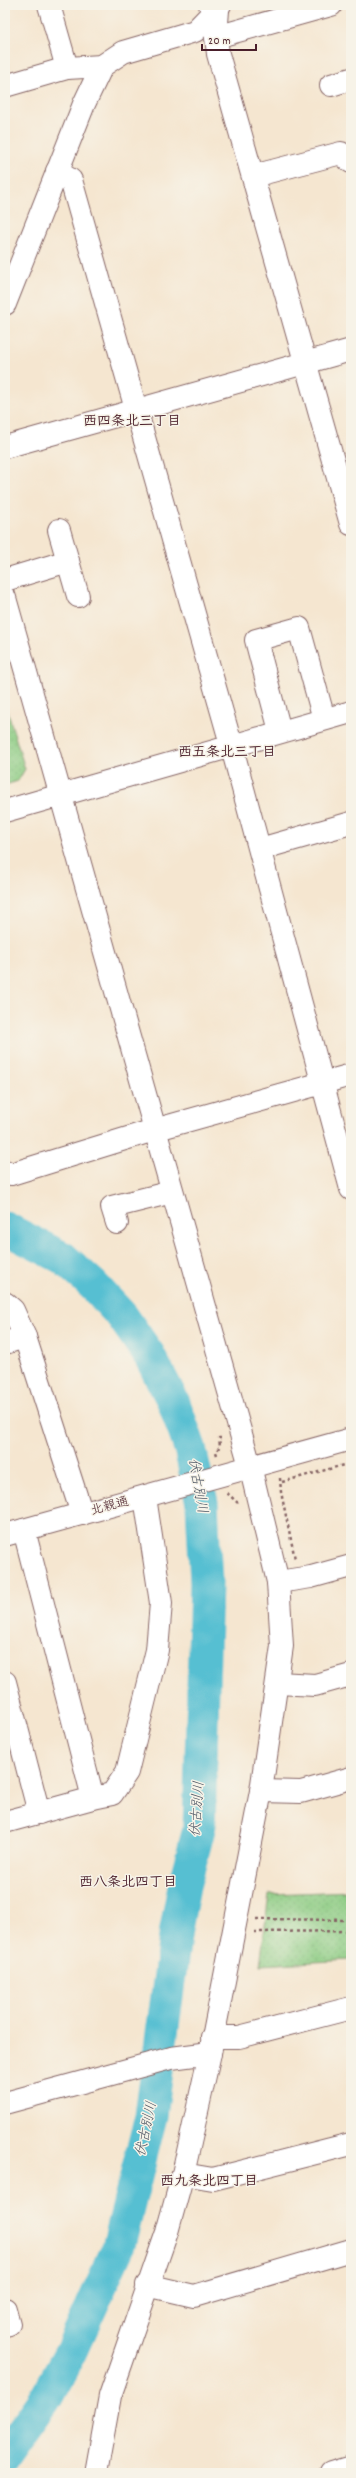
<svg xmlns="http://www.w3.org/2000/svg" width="356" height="2478" font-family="Dekko,'Klee One',sans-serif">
	<defs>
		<pattern id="grass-dots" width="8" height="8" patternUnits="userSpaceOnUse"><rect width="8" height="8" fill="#8ccc83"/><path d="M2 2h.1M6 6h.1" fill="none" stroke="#7aaf71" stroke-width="1.8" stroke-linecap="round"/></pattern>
	</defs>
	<rect width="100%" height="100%" fill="#f7f3e8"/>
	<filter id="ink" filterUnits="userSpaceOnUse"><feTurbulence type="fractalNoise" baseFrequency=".025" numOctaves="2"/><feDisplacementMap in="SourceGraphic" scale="8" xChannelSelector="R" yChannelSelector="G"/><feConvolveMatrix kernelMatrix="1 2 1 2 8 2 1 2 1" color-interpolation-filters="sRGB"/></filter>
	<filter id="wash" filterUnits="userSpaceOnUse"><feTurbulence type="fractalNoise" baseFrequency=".012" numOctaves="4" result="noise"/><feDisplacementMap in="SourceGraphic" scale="16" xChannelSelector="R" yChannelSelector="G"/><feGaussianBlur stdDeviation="0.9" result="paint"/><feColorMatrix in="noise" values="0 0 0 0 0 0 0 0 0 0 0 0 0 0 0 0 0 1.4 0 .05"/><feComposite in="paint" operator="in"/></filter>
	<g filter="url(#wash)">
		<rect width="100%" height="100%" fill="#f5e6d0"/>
		<g fill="url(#grass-dots)" stroke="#6b7657">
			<polygon points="5,703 25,769 18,781 5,785"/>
			<polygon points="351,1891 351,1960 260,1965 269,1894"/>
		</g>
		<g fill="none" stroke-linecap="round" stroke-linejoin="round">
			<polyline stroke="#56bfd2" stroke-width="33" points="5,1228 63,1258 93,1285 122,1316 149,1355 174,1403 190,1448 202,1503 206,1583 199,1829 184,1886 176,1929 151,2116 118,2248 71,2352 44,2401 5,2456"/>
		</g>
	</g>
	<g filter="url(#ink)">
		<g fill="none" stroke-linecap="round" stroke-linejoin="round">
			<defs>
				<g id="minor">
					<polyline points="49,5 67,68"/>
					<polyline points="210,5 218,10 216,37 218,54 351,524"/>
					<polyline points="216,37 331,5"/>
					<polyline points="331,85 351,79"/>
					<polyline points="5,86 67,68 102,66"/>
					<polyline points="57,171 71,180 231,744 351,1189"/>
					<polyline points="253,176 341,153 351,162"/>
					<polyline points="5,304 84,104 102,66 123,52 195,31 220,5"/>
					<polyline points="5,447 351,350"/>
					<polyline points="59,530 78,596"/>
					<polyline points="5,580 68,561"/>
					<polyline points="5,598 250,1466 278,1582 282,1646 261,1791 210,2053 183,2174 167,2232 110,2396 96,2473"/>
					<polyline points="280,731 256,640 299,628 324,719"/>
					<polyline points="5,811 351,712"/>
					<polyline points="260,849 351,823"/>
					<polyline points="5,1171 11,1174 154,1130 351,1075"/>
					<polyline points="117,1223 112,1207 172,1192"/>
					<polyline points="5,1303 13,1310 25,1337 82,1514"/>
					<polyline points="5,1343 25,1337"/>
					<polyline points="5,1535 351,1439"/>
					<polyline points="278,1582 311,1577 351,1566"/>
					<polyline points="5,1682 39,1813"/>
					<polyline points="278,1683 315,1685 351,1675"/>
					<polyline points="261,1791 301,1792 351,1778"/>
					<polyline points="93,1798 112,1794 127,1772 157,1650 161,1603 145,1497"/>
					<polyline points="5,1822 93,1798 24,1530"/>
					<polyline points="212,2037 239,2037 351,2008"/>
					<polyline points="5,2103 171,2058 210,2053"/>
					<polyline points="183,2174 213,2179 351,2144"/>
					<polyline points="147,2285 194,2296 351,2250"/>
					<polyline points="5,2309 9,2324 5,2325"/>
					<polyline points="331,2473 351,2467"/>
				</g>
			</defs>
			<use href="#minor" stroke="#866565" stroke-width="24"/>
			<g stroke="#866565" stroke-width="2.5" stroke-dasharray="3 3" stroke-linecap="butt">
				<polyline points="217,1455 216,1452 220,1446 219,1438 221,1438"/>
				<polyline points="280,1478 281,1492 295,1559"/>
				<polyline points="282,1482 351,1463"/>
				<polyline points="227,1493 238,1503"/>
				<polyline points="256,1919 351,1920"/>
				<polyline points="254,1932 351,1931"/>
			</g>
			<use href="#minor" stroke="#fff" stroke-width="22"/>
		</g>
	</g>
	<g text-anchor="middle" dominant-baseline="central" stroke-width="3" stroke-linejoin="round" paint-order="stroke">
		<g font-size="13" fill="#4a1f2b" stroke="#f7f3e8">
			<text transform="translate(110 1507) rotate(-15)">北親通</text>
		</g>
		<g font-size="14" font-weight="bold" fill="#4a1f2b" stroke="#f7f3e8">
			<text x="132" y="422">西四条北三丁目</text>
			<text x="227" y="753">西五条北三丁目</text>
			<text x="128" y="1883">西八条北四丁目</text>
			<text x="209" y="2182">西九条北四丁目</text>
		</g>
		<g font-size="14" font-style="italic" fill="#4e5765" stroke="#f7f3e8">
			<text transform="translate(197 1486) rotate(80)">伏古別川</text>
			<text transform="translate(198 1809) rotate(-86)">伏古別川</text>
			<text transform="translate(147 2129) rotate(-78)">伏古別川</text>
		</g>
	</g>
	<rect width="356" height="2478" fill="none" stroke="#f7f3e8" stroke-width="20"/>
	<path d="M202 44v6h54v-6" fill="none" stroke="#4a1f2b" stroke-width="2"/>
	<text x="208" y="44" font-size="12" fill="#4a1f2b" stroke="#f7f3e8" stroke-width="3" paint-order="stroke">20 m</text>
</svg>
